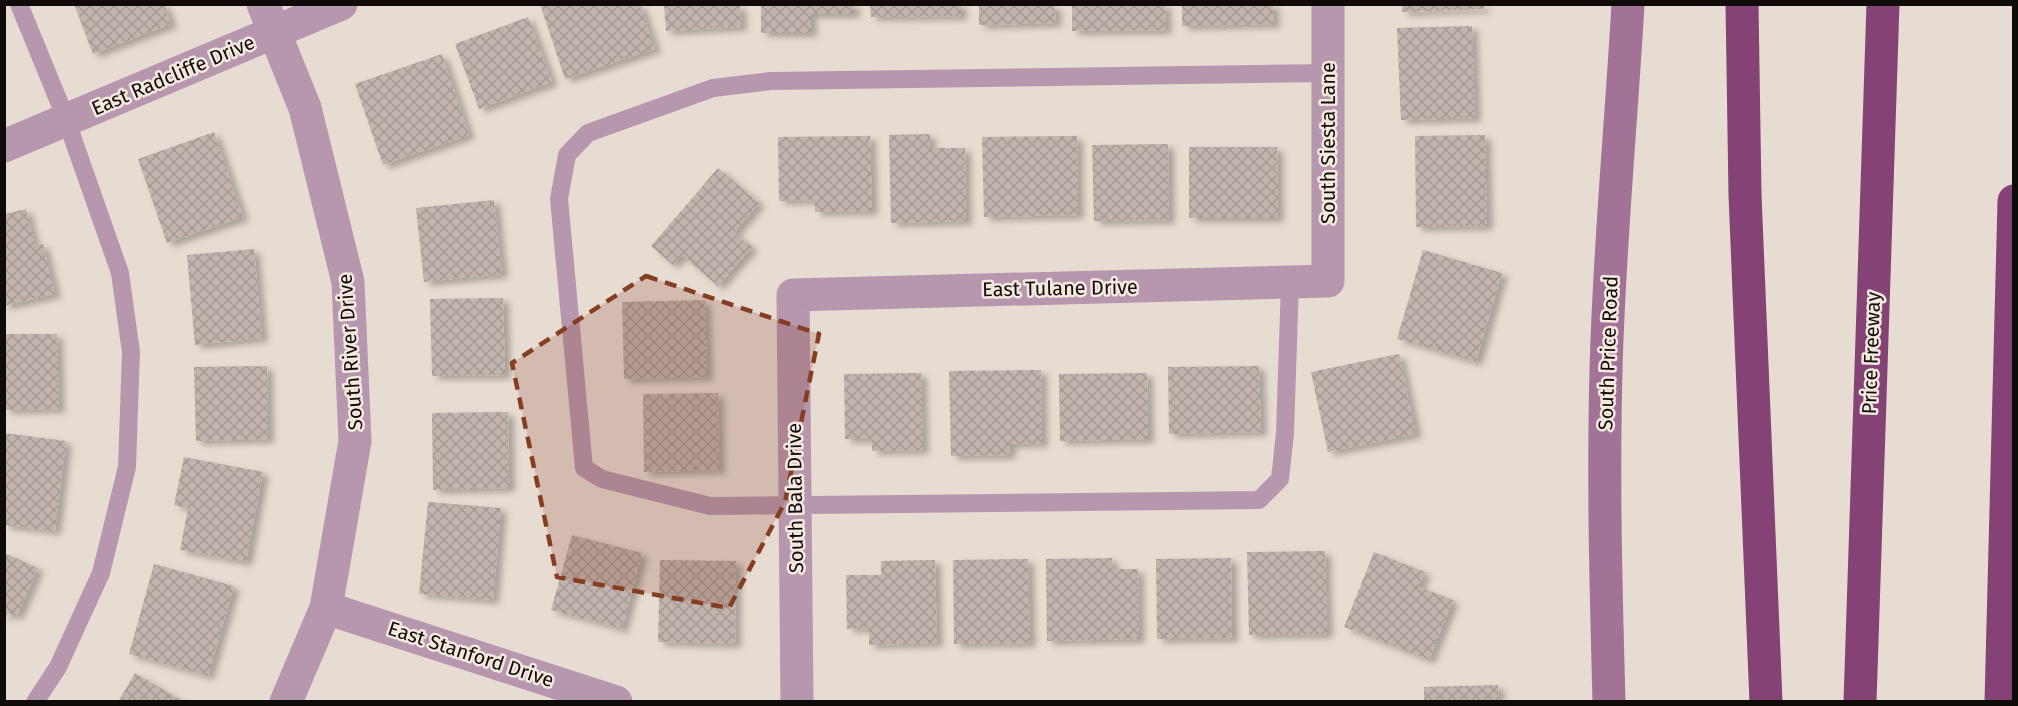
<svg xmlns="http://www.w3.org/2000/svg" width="2018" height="706" font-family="'Fira Sans',sans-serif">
	<defs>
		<pattern id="building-cross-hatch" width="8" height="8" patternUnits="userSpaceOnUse" patternTransform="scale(1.5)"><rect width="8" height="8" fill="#c1b3ad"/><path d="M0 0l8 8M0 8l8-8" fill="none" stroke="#a59993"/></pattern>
		<filter id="shadow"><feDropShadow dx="6" dy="4" stdDeviation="3" flood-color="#0004"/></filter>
	</defs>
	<rect width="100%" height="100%" fill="#e7dcd2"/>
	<g fill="url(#building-cross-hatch)" filter="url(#shadow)">
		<polygon points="74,4 164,4 171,24 93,54"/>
		<polygon points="540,4 640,4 655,49 565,79"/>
		<polygon points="761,4 854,4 854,14 811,14 811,33 761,33"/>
		<polygon points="870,4 961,4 961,16 871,17"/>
		<polygon points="1072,4 1165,4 1166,30 1072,31"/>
		<polygon points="1182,4 1273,4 1274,24 1182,26"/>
		<polygon points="664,5 740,5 741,27 666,31"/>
		<polygon points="979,5 1055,5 1056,23 979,25"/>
		<polygon points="1402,5 1484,5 1484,9 1402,12"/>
		<polygon points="528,17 552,82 479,109 455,44"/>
		<polygon points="1472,26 1475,118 1401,120 1397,28"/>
		<polygon points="442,54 469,135 383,165 355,84"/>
		<polygon points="214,132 243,217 167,243 138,159"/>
		<polygon points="930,134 930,148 965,148 966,221 891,223 889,135"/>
		<polygon points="1485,135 1487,226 1416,227 1415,136"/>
		<polygon points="870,136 872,211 815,212 815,200 779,201 778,137"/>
		<polygon points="1077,136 1078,215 984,217 982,137"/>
		<polygon points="1168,144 1169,220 1094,221 1092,145"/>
		<polygon points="1189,147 1277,147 1278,218 1189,218"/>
		<polygon points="718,168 759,203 734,233 752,247 718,286 682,255 673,265 651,246"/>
		<polygon points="494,200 502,274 424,282 416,208"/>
		<polygon points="26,209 35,246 43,244 55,294 4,306 4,214"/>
		<polygon points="254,249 262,338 195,345 187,255"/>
		<polygon points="1423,250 1502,273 1476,362 1397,339"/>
		<polygon points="503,298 505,375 432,376 430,299"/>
		<polygon points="705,300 707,377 624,379 622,302"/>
		<polygon points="5,334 57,334 59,409 5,410"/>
		<polygon points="1399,354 1416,434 1328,452 1311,372"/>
		<polygon points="267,366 268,439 196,441 194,367"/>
		<polygon points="1259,366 1261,432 1169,434 1168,367"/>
		<polygon points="1041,370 1042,443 1010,444 1010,455 951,456 949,371"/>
		<polygon points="921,373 923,450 872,451 872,439 845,439 844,374"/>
		<polygon points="1147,373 1148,439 1060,441 1059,374"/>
		<polygon points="718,393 719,470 644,472 643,394"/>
		<polygon points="508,412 509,488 433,490 432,413"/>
		<polygon points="4,433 66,441 55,531 4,525"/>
		<polygon points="184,457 263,472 246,562 180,550 188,508 174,505"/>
		<polygon points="428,502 501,508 493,600 419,594"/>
		<polygon points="572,535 642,553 622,629 551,610"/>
		<polygon points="1325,551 1327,634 1249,635 1247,552"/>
		<polygon points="1374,552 1425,572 1419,587 1453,600 1429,660 1344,627"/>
		<polygon points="4,553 38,568 17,616 8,613 4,621"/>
		<polygon points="1112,558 1113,569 1138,569 1139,639 1047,641 1046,559"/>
		<polygon points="1231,558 1232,638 1157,639 1156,559"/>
		<polygon points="1028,559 1030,643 954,644 953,560"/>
		<polygon points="660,560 736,561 735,644 658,642"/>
		<polygon points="935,560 937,643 869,645 869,628 847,629 846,575 881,575 881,561"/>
		<polygon points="154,564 234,586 208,676 129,654"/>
		<polygon points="135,673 184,702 118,702"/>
		<polygon points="1498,685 1499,702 1424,702 1424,687"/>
	</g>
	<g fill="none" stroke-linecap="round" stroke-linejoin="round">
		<g stroke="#b797ae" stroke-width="18">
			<polyline points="19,4 66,119 120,273 131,352 127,467 101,573 58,667 35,702"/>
			<polyline points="1290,282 1285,433 1280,479 1259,500 710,506 602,479 584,468 559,199 567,155 588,133 713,88 771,81 1328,73"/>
		</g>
		<g stroke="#b797ae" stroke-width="33">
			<polyline points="263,4 305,108 348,282 355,441 326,608 286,702"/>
			<polyline points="4,146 341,4"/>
			<polyline points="326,608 616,702"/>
			<polyline points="797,702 793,295 1328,281 1328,4"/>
		</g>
		<path stroke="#a27396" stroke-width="33" d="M1609,702c-3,-111 -6,-221 -3,-331 3,-123 15,-244 22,-367"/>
		<g stroke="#844275" stroke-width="33">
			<polyline points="1742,4 1745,195 1766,702"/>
			<polyline points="1860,702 1883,4"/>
			<polyline points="2001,702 2014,201"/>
		</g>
	</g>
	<path fill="#863e21" fill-opacity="0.2" stroke="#863e21" stroke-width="4.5" stroke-dasharray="12 8" stroke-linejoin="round" d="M646,276l173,58 -34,168 -56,106 -172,-31 -45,-214z"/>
	<g text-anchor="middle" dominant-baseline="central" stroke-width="5" stroke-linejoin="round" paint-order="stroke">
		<g font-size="20" fill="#0e0b08" stroke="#f5e9df">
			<text transform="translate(173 75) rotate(-23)">East Radcliffe Drive</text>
			<text transform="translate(1328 143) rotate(-90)">South Siesta Lane</text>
			<text transform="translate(1060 288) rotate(-1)">East Tulane Drive</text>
			<text transform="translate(350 352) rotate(-94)">South River Drive</text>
			<text transform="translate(1608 353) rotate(-88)">South Price Road</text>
			<text transform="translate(1871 353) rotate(-88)">Price Freeway</text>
			<text transform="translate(795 498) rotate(-91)">South Bala Drive</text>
			<text transform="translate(471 654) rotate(18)">East Stanford Drive</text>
		</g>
	</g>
	<rect width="2018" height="706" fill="none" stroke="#0e0b08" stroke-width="12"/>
</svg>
